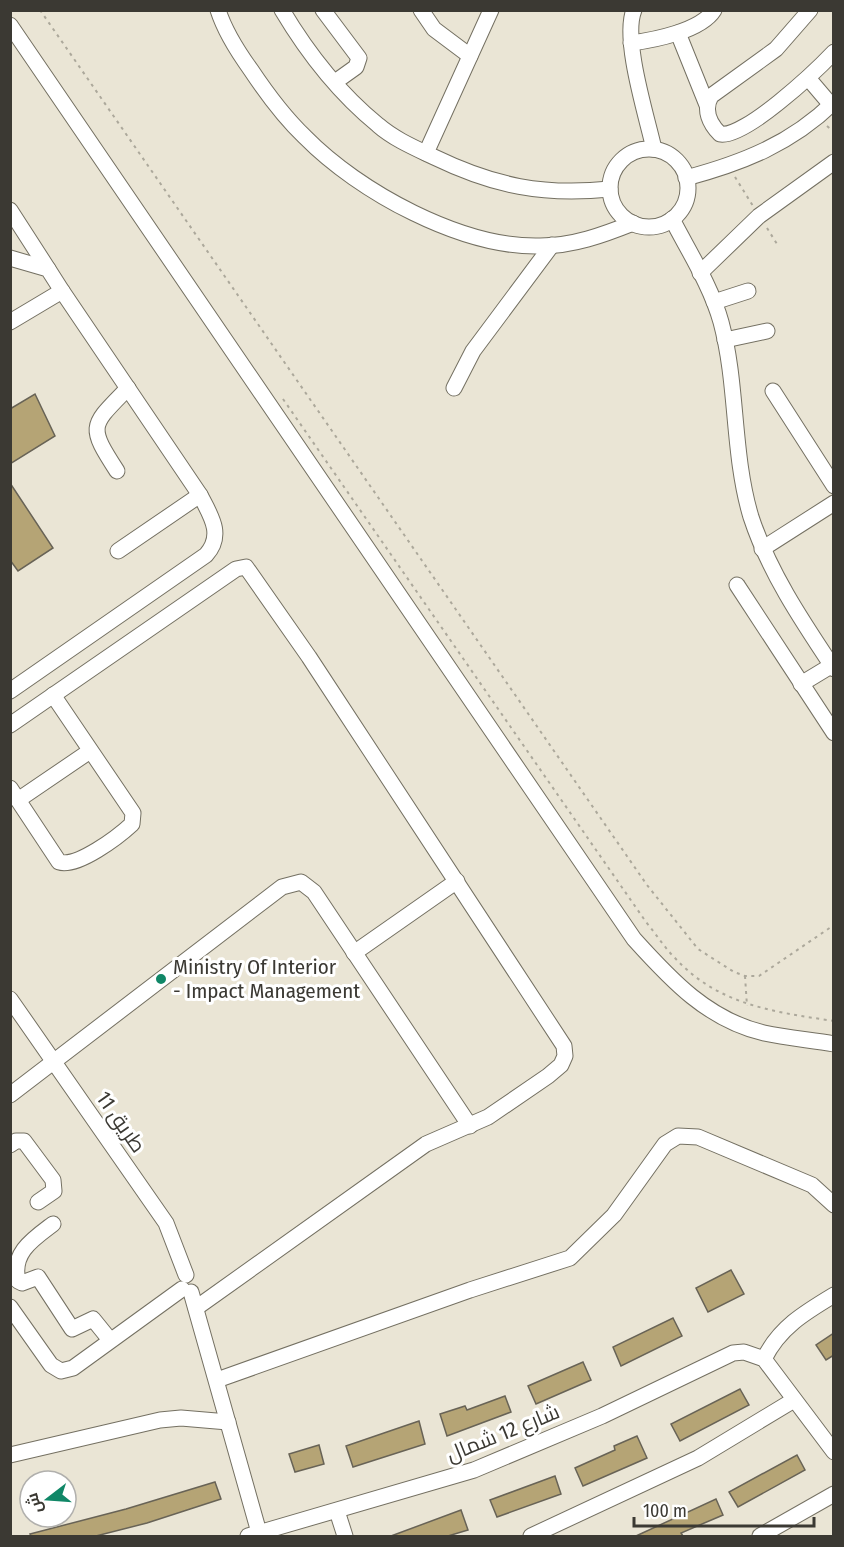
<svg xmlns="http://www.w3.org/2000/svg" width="844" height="1547" font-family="'Fira Sans Condensed',Cairo,sans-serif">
	<rect width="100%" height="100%" fill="#eae5d5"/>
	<g fill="#b5a475" stroke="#686356" stroke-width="1.5">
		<polygon points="35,394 55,436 10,464 10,409"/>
		<polygon points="10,483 53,548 18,571 10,560"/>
		<polygon points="731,1270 744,1294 708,1312 696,1288"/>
		<polygon points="673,1318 682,1336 621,1366 613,1347"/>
		<polygon points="834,1333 834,1355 826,1360 816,1345"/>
		<polygon points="583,1362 591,1380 536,1404 528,1386"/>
		<polygon points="740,1389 749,1405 680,1441 671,1424"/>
		<polygon points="505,1396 511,1412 447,1436 440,1414 465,1406 467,1410"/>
		<polygon points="419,1421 425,1444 353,1467 346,1446"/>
		<polygon points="637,1436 647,1458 583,1486 575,1468 615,1450 614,1446"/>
		<polygon points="319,1445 324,1464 295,1472 289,1454"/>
		<polygon points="797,1455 805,1470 738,1507 729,1492"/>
		<polygon points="555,1476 561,1494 497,1517 490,1500"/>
		<polygon points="215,1482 221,1499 147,1523 96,1536 31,1536 30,1534 126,1509"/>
		<polygon points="716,1499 723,1515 681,1533 683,1536 636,1536"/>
		<polygon points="461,1510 468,1530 448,1536 391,1536"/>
	</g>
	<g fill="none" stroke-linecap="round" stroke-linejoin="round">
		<defs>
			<g id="minor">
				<path d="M218,10c7,22 20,42 33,60 16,24 33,47 54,67 54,55 157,111 235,109 33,0 63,-11 93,-23"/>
				<path d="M282,10c25,42 58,84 96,115 16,14 37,23 56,32 60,29 109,39 176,32"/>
				<polyline points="323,10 359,58 356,67 335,82"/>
				<polyline points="421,10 434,29 470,56"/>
				<path d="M634,10c-12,29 13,107 20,139"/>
				<path d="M810,10l-34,39 -65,47c-8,14 -1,28 9,38 24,5 96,-63 114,-82"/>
				<path d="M10,25l624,914c37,41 74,81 130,94 23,5 47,7 70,11"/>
				<polyline points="678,33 707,105"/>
				<path d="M631,43c23,-3 70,-12 83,-33"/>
				<polyline points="808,78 831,105"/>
				<circle cx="649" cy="188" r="39"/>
				<polyline points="426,153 491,10"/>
				<path d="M686,178c56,-15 105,-34 148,-76"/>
				<polyline points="10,210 48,269"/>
				<path d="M672,219c17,33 39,67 49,103 17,63 11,132 30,195 18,55 51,104 83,152"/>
				<polyline points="10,258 48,269 62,291 10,322"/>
				<polyline points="700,273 759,216 834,162"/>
				<polyline points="714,302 748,291"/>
				<polyline points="725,340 767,331"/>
				<polyline points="454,388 473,351 552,245"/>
				<polyline points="773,391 834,486"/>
				<path d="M117,471c-30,-46 -26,-45 11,-83"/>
				<polyline points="762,549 834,503"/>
				<polyline points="118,551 200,495"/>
				<polyline points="737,585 834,733"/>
				<polyline points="801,684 834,664"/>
				<path d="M10,691l196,-136c18,-20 5,-39 -6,-60l-138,-204"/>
				<polyline points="10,725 236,569 246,567 309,657 564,1046 565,1056 561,1065 548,1076 488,1117 426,1144 196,1308"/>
				<path d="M10,788l49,74c18,6 59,-25 73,-38l1,-11 -80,-118"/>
				<polyline points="18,800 90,751"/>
				<polyline points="354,953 457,881"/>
				<polyline points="10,999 166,1223 186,1275"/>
				<polyline points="10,1095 282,887 301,882 314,892 470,1126"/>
				<polyline points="10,1145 16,1141 24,1141 53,1180 54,1191 38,1202"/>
				<path d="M53,1224c-20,15 -42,29 -35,57l4,2 16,-6 34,52 21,-10 17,21"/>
				<polyline points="191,1292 260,1536"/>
				<polyline points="10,1307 51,1365 61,1371 73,1368 182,1289"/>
				<path d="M764,1359c15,-31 40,-46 70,-64"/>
				<polyline points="217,1380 470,1290 570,1258 614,1215 665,1144 678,1136 698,1137 812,1185 834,1205"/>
				<polyline points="10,1455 160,1420 181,1418 228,1422"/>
				<polyline points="337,1511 345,1536"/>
				<polyline points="248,1536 474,1470 602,1416 733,1353 744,1352 764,1359 834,1452"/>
				<polyline points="531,1536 698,1458 794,1400"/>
				<polyline points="760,1536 834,1494"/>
			</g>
		</defs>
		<use href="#minor" stroke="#747062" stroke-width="17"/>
		<g stroke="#aca89b" stroke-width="2" stroke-dasharray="3 4.5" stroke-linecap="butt">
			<polyline points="40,10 647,885 698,949 734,972 745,976 759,976 834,925"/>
			<polyline points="827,126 834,132"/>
			<polyline points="735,177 753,206"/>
			<polyline points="767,228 777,244"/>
			<path d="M283,399l363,523c10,12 18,25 29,36 43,47 99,54 159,63"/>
			<polyline points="745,976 747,1006"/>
		</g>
		<use href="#minor" stroke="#fff" stroke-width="15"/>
	</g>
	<circle fill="#108767" stroke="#fff" stroke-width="2" cx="161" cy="979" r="6"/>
	<g text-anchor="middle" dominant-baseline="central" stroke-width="6" stroke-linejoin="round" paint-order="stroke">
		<g font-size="21" fill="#3b3933" stroke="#fff" text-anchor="start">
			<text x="173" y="967">Ministry Of Interior<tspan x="173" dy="24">- Impact Management</tspan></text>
		</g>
		<g font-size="21" fill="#3b3933" stroke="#fff">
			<text transform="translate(121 1122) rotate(55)">طريق 11</text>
			<text transform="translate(503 1433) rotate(-22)">شارع 12 شمال</text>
		</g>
	</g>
	<rect width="844" height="1547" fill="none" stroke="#3b3933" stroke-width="24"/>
	<g transform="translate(48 1499) rotate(253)"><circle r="28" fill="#ffffff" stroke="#b1b0ad" stroke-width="1.5"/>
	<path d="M0-4.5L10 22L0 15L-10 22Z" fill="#108767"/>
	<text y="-9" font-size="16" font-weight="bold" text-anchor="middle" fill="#3b3933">ش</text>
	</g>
	<path d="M634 1517v9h180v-9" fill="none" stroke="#3b3933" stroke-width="3"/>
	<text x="643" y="1517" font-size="18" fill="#3b3933" stroke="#ffffff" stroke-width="4.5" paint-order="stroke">100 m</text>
</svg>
